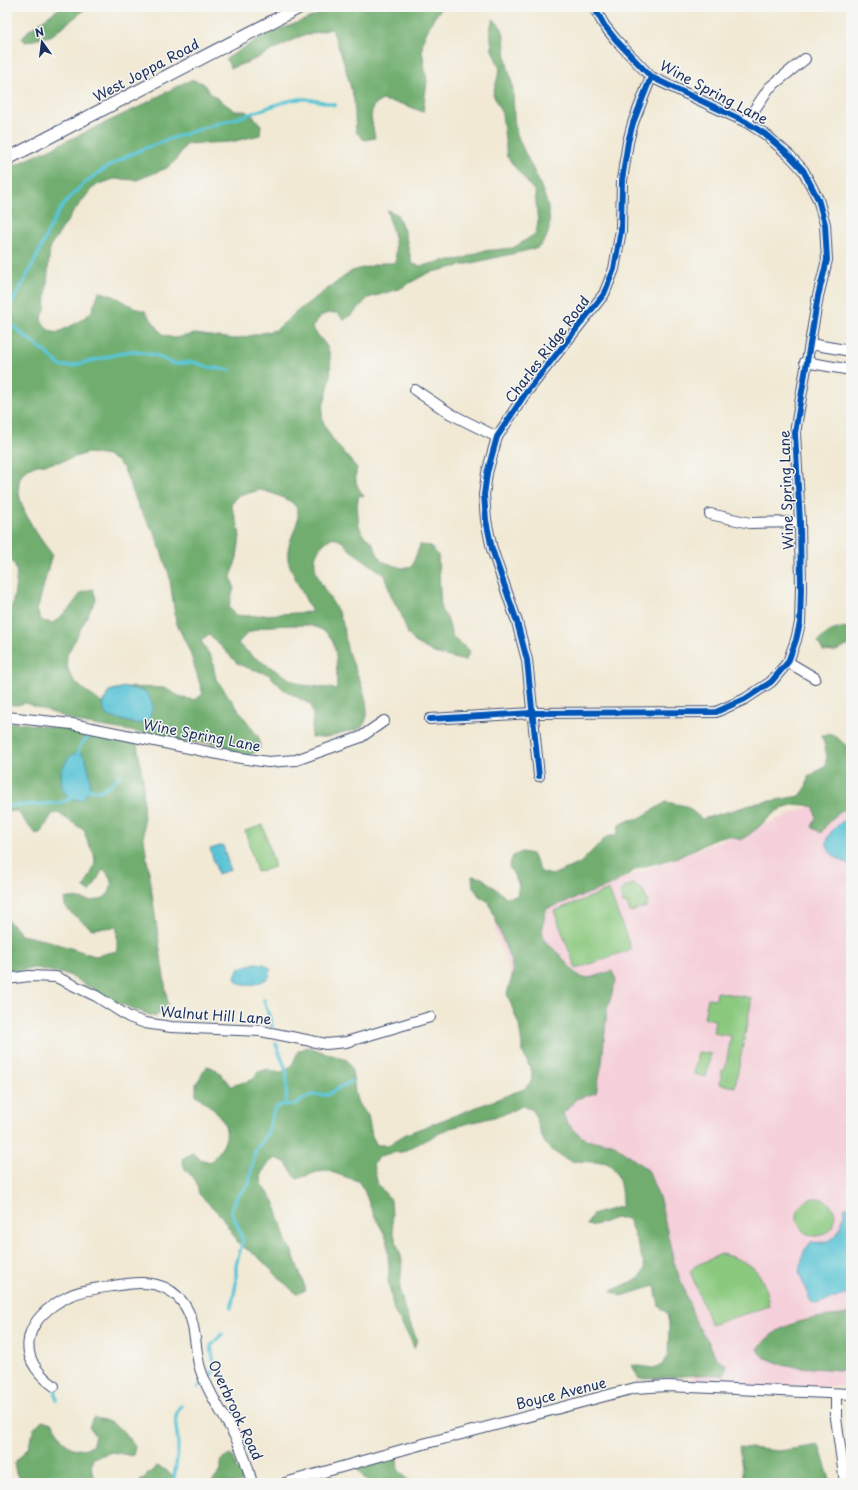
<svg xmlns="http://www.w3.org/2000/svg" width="858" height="1490" font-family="'Playpen Sans',sans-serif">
	<rect width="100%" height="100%" fill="#f6f6f2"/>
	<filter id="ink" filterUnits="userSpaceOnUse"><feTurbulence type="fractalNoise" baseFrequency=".025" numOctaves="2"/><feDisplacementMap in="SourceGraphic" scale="8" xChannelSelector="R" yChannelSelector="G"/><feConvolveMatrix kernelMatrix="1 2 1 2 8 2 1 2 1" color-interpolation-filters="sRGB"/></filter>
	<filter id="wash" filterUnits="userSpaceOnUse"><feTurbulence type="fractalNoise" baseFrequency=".012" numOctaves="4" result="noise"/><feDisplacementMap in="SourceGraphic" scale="16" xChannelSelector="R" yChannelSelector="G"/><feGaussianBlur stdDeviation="0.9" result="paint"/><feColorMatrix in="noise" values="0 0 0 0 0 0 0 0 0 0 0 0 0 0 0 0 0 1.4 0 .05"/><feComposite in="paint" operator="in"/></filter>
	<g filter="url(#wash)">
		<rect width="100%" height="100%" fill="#f1e9d4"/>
		<polygon fill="#f5cfd9" points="851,791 851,1386 695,1389 617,1148 574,1159 494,928"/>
		<g fill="#8bc97f" stroke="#537c6e">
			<polygon points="263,825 275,867 257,872 245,831"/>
			<polygon points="633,884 642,889 648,902 646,907 630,912 627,904 623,903 620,894 623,888"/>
			<polygon points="609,890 631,949 576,969 554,911"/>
			<polygon points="717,992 752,998 735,1087 720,1084 722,1070 725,1070 731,1036 713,1033 715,1020 704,1018 708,998 716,999"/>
			<polygon points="698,1052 711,1054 706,1077 694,1074"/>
			<circle cx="816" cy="1217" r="19"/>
			<path d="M721,1254c33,8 43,18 48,52l-58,19 -21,-54 5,-5z"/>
		</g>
		<g fill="#70ad6e" stroke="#466e66" fill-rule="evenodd">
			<polygon points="61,7 88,7 51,36 25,42 22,39 28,31"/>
			<polygon points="337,7 442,7 432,21 423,40 422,50 427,82 423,112 402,104 382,100 373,106 371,117 375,138 364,140 356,132 354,100 343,59 332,29 301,36 251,61 231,68 226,59 261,37"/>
			<path d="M493,19c15,11 10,22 13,38 1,11 6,22 7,33 1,13 0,27 3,40 8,32 55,89 22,118l-110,25 -29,16 -31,9 -15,16 -9,6 -7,-7c-13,-1 -18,3 -25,14 5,9 15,16 17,25 2,8 2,23 0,31 -2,15 -11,28 -4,43 7,15 21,29 32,42 -3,12 -1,18 7,28l-5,-1 -2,10 2,21 5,10 8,6 9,19 21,7 10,-2 8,-21 10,1 8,9 3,55 6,8 6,20 17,13 -5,10 -31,-8 -19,-11 -7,-8 -7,-20 -10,-18 -6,-21 -35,-25 -7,-8 -10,-5c-42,25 1,58 9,84 4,10 3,21 6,31 6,16 32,64 11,77 -4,2 -10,2 -15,3 -11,4 -21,7 -33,5l2,-21 -2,-11 -28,-16 -15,-15 -20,-6 -10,-4 -29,-30 -8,7 11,18 4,20 43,59 1,10c-5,5 -11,9 -19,7 -7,-2 -13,-8 -20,-10 -24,-7 -50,4 -72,-11l-67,-11 -57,-20 -8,2 -10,-1v-85c5,-7 11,-40 9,-50 -1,-5 -5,-9 -9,-12v-388l132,-62 44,-24 10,-3 10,3 7,10 25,18h10l9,6 7,8 -1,10 -29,7 -45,2 -11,17 -8,7 -30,12 -23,-1 -20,7 -20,25 -24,36 -5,63 -4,9 6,10 9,4 19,-9 16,-11 8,-21c20,2 29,16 46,19l18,24 11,3 21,-4 40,5 41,-9 24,-21 52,-38 30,-8h11l3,-3 -1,-19 -8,-31 10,4 8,19 7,31 10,2 20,-5 20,-2 20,-8 31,-3 22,-14 3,-10 -3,-32 -28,-35 -5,-43 -9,-20 7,-25 -8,-19 -2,-21zM87,453l21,3 9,5 7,8 15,39 16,26 14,40 7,48 14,30 13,42 -8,6 -12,-2 -19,-10 -39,-1 -16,4 -6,13c-18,-15 -39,-23 -36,-49l29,-56 -3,-10 -11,3 -13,17 -16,14 -11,-2 -5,-10 15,-57c-13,-16 -49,-65 -26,-84 8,-7 22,-5 32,-8 10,-2 20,-6 29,-9zM260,490c10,2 17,5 26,9 28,13 -2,38 2,60 2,12 18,40 24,53l-66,4 -11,-1 -6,-8 5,-20 -3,-10 6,-20 3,-21 -2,-11 -7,-20 7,-9zM305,625c38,4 30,34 32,64l-34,-4 -10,-4 -39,-24 -16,-13c13,-22 45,-18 67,-19z"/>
			<path d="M851,627v17l-17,8 -11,-1 -5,-9c10,-12 18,-14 33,-15z"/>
			<path d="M7,722c44,4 87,10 130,22l6,35 1,59 24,167 -13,12 -42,-16 -44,-26 -34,-7 -19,3 -3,-2 -6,4v-54l14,16 28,6 46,15 22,-5v-24l-25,2 -22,-17 -5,-6 -1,-7c11,-4 21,4 34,1 16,-4 17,-22 5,-31l-13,23 -6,-4c4,-11 15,-23 9,-36 -4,-8 -8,-12 -8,-21l-27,-18 -6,1 -10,18 -6,2c-6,-5 -14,-16 -18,-23h-11z"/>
			<path d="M833,734l16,14 2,-2v60c-13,6 -23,15 -30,27l-9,-6 4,-10 -2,-10c-39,-11 -44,18 -74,33l-10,-4 -11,1 -40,20 -41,11 -26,17 -66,24 -4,23 3,9 15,14 14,17 9,6 10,-1 19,-6 4,9 -9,30 -5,53 -6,30 -20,6 -13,15 4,9 15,14 9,4 21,2 36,27 12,30 14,62 23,63 12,17 3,9 6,9 9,5 -3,10c-29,-2 -56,4 -85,4l-7,-14 21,3 9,-3 6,-9 1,-32 -2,-11 -8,-7 -4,-20 -34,10 -10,-5 29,-13 5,-9 -6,-21 -11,-29c-19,-5 -22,8 -41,6l5,-10 30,-9c0,-14 -2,-42 -20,-44 -3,-1 -6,1 -9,0 -9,0 -13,-2 -21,0 -7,-4 -16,-8 -22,-13 -10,-8 -11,-28 -17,-39l-11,-4 -20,9 -52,13 -48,24 -11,1 -11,3 -7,8 5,21 13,15 2,31 9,29 -2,31 5,20 12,29 -3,8 -4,-10 -16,-27 -6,-31 1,-10 -2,-31 -15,-28 -8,-21 -6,-9 -30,-10 -11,1 -20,7 -12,-17 -10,-4 -8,7 -6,9 1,10 12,17 12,40 6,10 14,39 -10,4 -39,-38 -18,-12 -17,-27 -23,-23 -3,-13 -11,-12 -3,-10 10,-6 8,6 10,3c31,-30 13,-46 -14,-67v-11l11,-18 10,4 14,16 21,-6 6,-8 10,-3c18,8 24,-1 30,-18l10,-4 39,13c12,18 1,40 21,55l4,21 5,9h11l18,-11 118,-45 7,-7 1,-10 -9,-19 -4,-28 -12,-31 6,-21 -2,-11 -22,-60 -10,-6 -6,-9 -1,-11 10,2 24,19 11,-1 2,-11 -10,-19 4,-10 9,-4 10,2 9,18 11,3 28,-12 26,-26 11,-2 2,-10 11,-5 10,-2 26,-16 20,4 16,13 56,-16 42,-7 6,-8 2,-11 17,-11 2,-10 -5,-21z"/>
			<path d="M851,1314v57l-65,-5 -23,-9 -5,-8c20,-29 60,-32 93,-35z"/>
			<path d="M93,1418c19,1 32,13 42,28l-2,10 -21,-4 -19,6c-3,12 -2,19 9,25h-51l-11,-2 -1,2h-17l-6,-10 -2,-10 14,-15 6,-20 8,-8 11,3c9,19 17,32 39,23l3,-10 -6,-9z"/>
			<polygon points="819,1445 831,1483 744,1483 739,1447 779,1451"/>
			<polygon points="230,1455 234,1458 236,1468 243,1476 241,1483 211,1483 221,1471 221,1460"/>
			<polygon points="397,1458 398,1469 411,1483 371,1483 364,1478 357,1468 377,1461"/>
			<polygon points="157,1466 166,1470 178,1483 138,1483"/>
		</g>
		<g fill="#5ac4d6" stroke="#3a7a9a">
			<path d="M125,687l21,5c8,11 8,17 2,29l-12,3 -29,-8c-7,-9 -2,-16 2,-25z"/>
			<path d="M81,753c7,7 11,26 8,36 -1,4 -5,8 -7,11l-12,-1 -8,-10 -1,-18 8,-14 4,-3z"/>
			<path d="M851,815v48l-2,1c-36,-15 -23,-32 2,-49z"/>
			<polygon points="223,845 230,870 218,874 210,849"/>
			<path d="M255,963l9,1 7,5 -2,8c-8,7 -32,15 -34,-1l4,-8z"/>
			<path d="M845,1207h6v86l-35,11 -6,-3 -11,-29 5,-21 7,-9c27,3 30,-12 34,-35z"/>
		</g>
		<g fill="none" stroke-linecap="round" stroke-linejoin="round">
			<g stroke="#5ac4d6" stroke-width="3.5">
				<path d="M7,312c10,-19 22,-38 31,-58 10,-22 18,-43 35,-60 44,-45 113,-60 171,-78 18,-5 36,-15 55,-17 11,-1 25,3 36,6"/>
				<path d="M7,320c16,18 37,27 53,46h11l59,-15 25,4 19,9 20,-2 13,5 23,3"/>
				<polyline points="77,757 80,745 89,737"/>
				<polyline points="86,791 89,789 100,791 111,784 121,774"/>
				<polyline points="7,806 59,803 70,799 71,795"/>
				<polyline points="264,1000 272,1026"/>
				<polyline points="276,1044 287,1072 286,1104"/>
				<polyline points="231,1308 236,1284 236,1265 243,1240 231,1210 237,1197 249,1184 255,1151 268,1132 274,1110 280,1105 294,1105 311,1095 327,1095 351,1081"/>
				<polyline points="55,1387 57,1400"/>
				<polyline points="198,1387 213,1373 214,1363 211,1346 222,1334"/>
				<path d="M173,1483c2,-12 5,-26 5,-38 0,-14 -7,-28 3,-39"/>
			</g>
		</g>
	</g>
	<g filter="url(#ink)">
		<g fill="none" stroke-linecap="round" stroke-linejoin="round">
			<defs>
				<g id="minor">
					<polyline points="746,122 769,88 805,59"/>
					<polyline points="810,344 851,351"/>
					<polyline points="805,362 851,370"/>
					<polyline points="415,390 451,414 497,437"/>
					<polyline points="710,514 750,523 800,522"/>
					<polyline points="788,662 815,678"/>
					<polyline points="7,717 72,724 228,756 268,762 296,760 361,737 384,721"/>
					<polyline points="430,719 531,713 716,712 745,699 771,682 788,662 796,640 800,623 801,589 800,522 795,433 818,296 827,260 825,224 818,199 803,170 790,156 765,134 746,122 651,77 616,40 604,25 594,7"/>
					<polyline points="539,776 527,660 517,622 492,549 486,520 484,495 487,473 497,437 525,394 604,294 614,269 621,230 622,180 628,142 633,123 651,77"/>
					<polyline points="7,979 29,976 56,977 96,996 129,1017 145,1023 171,1027 261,1031 326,1044 346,1042 430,1017"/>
					<path d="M54,1386c-42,-31 -29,-68 15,-90 13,-6 29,-8 44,-10 23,-4 47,-7 65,11 20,20 15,46 22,71 8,26 25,48 37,72 7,14 11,28 15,43"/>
					<polyline points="836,1394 836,1418 845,1483"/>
					<polyline points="285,1483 412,1447 635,1388 667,1386 851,1394"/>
				</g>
				<polyline id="tertiary" points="7,159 300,7"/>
			</defs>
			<use href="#minor" stroke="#3b4b70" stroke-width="12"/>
			<use href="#tertiary" stroke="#3b4b70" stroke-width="14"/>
			<use href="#minor" stroke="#fff" stroke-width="10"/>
			<use href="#tertiary" stroke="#fff" stroke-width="12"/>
			<defs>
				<g id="cycleway">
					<polyline points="430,719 531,713 716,712 745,699 771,682 788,662 796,640 800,623 801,589 800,522 795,433 818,296 827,260 825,224 818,199 803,170 790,156 765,134 746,122 651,77 616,40 604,25 594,7"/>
					<polyline points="539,776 527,660 517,622 492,549 486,520 484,495 487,473 497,437 525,394 604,294 614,269 621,230 622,180 628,142 633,123 651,77"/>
				</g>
			</defs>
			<use href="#cycleway" stroke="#f6f6f2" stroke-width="8"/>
			<use href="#cycleway" stroke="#0057b8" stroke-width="6"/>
		</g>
	</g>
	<g text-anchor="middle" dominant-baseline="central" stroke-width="3" stroke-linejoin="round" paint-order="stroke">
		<g font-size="14" fill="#1b2f5e" stroke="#f6f6f2">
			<text transform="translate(146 70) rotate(-28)">West Joppa Road</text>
			<text transform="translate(714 92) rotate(28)">Wine Spring Lane</text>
			<text transform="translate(547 349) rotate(-53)">Charles Ridge Road</text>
			<text transform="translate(786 490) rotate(-92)">Wine Spring Lane</text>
			<text transform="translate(202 735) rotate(11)">Wine Spring Lane</text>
			<text transform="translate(216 1015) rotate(4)">Walnut Hill Lane</text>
			<text transform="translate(561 1393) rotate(-14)">Boyce Avenue</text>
			<text transform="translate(236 1410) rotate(65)">Overbrook Road</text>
		</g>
	</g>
	<rect width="858" height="1490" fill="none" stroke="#f6f6f2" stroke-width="24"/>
	<g transform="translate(42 42) rotate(346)" stroke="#f6f6f2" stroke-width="3" paint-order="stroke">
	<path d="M0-3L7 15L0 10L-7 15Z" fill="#1b2f5e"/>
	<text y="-6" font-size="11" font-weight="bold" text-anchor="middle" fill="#1b2f5e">N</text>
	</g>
</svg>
